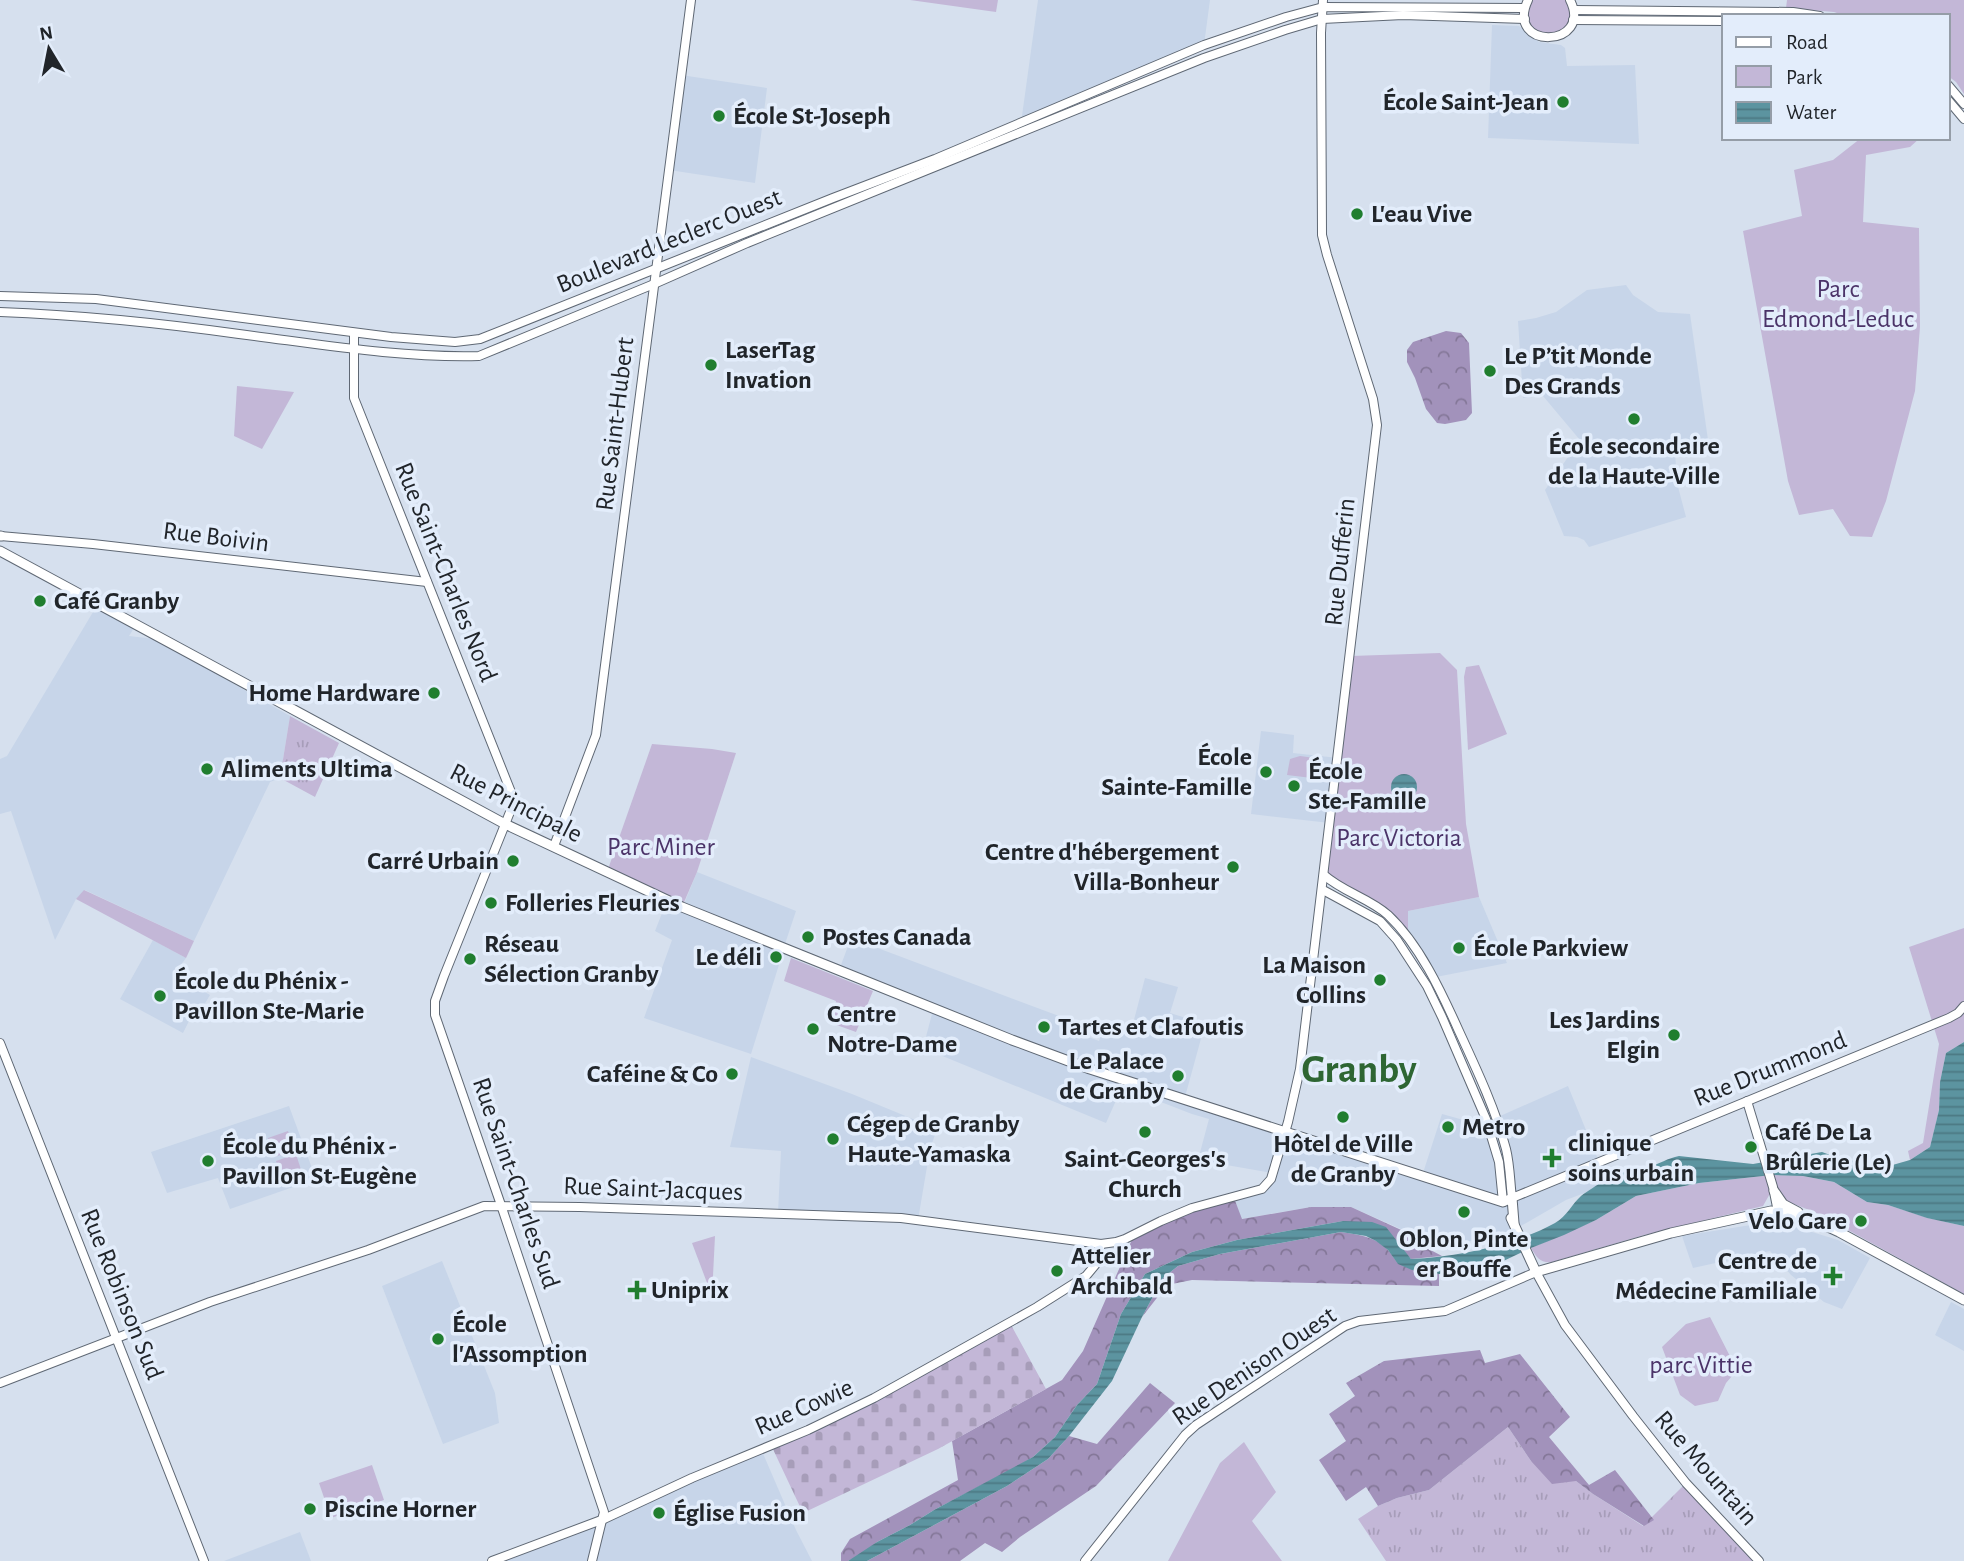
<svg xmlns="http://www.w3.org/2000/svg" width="1964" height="1561" font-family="'Alegreya Sans',sans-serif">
	<defs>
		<pattern id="grass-tufts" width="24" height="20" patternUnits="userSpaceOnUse" patternTransform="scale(1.75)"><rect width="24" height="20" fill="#c3b7d7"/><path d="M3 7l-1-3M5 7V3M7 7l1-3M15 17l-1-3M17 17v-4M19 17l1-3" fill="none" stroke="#a79db9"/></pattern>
		<pattern id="forest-crowns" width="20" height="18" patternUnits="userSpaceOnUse" patternTransform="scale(1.75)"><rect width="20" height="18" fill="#a292bb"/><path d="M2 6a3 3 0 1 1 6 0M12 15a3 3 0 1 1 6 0" fill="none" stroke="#847798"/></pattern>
		<pattern id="cemetery-stones" width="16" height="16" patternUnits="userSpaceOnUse" patternTransform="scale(1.75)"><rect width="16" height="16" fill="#c3b7d7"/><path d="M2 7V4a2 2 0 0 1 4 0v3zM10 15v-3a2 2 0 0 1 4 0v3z" fill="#a79db9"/></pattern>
		<pattern id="water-rules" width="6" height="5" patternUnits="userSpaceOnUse" patternTransform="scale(1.75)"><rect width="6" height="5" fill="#5c94a0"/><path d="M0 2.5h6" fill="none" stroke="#4c7983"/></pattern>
	</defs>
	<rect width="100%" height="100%" fill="#d6e0ee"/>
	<g fill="#c7d5e9">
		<polygon points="1038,0 1210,0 1204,45 1021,123"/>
		<polygon points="1492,25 1519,26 1539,42 1561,45 1565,48 1567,66 1635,65 1639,144 1488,138"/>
		<polygon points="681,75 767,88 755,183 669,170"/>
		<polygon points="1626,285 1633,295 1658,312 1690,314 1709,447 1675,452 1677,483 1686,517 1589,547 1584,540 1577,537 1564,536 1545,490 1580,440 1543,396 1523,398 1518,321 1536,318 1556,312 1587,290"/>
		<polygon points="96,607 134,628 129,636 155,639 290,716 280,778 270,782 194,941 85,890 76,899 55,940 11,811 0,814 0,759 7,756"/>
		<polygon points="1261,731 1294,735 1293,753 1338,758 1330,823 1251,814"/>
		<polygon points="697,872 796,911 785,944 841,965 851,938 1067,1019 1065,1028 1099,1041 1104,1027 1130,1035 1145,978 1178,987 1170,1013 1205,1024 1185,1097 1423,1173 1442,1114 1478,1124 1489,1121 1568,1086 1606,1179 1590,1191 1566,1200 1507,1234 1449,1245 1410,1233 1351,1207 1311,1207 1241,1219 1234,1198 1262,1192 1272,1184 1278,1174 1198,1160 1209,1119 1192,1114 1122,1087 1106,1123 923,1048 932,1014 783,952 751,1054 644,1018 672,940 655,931 666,903 682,909"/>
		<polygon points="1479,897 1507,963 1436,977 1408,934 1408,911"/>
		<polygon points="153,940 186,958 174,974 210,995 204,1005 190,1019 183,1033 120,999"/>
		<polygon points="751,1057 852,1094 937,1129 930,1149 918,1220 778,1213 781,1151 730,1147"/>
		<polygon points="289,1106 316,1179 230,1209 218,1178 167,1193 151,1152"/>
		<polygon points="1757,1224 1786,1224 1838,1240 1870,1258 1842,1309 1824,1302 1791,1275 1770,1251 1693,1268 1682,1236"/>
		<polygon points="442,1261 495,1393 499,1423 443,1444 382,1286"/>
		<polygon points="1951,1302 1964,1309 1964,1351 1935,1335"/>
		<polygon points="761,1449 796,1530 812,1561 492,1561 568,1532"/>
		<polygon points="300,1532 311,1561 224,1561"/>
	</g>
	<g fill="url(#grass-tufts)">
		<polygon points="290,716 339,743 315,797 280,778"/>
		<polygon points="1508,1427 1531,1461 1576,1481 1593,1494 1643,1526 1686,1483 1733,1533 1752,1561 1386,1561 1358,1519 1378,1506 1397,1498 1429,1490"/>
	</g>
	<g fill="url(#forest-crowns)">
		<polygon points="1446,331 1461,333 1469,343 1472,413 1466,420 1445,424 1437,423 1426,409 1415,378 1407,362 1407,350 1413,342"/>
		<polygon points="1234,1198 1242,1219 1311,1207 1351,1207 1410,1234 1421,1245 1442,1256 1411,1259 1400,1247 1343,1221 1237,1240 1192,1252 1145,1274 1121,1314 1097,1384 1077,1405 1055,1437 1033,1457 1020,1465 934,1510 910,1525 877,1542 859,1556 848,1561 841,1561 841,1553 850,1539 958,1480 952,1441 1062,1380 1083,1351 1134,1235 1161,1221"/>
		<path d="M1341,1232c18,3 33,4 46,17 6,6 8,13 15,16 12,6 25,5 37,9v12l-247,-6 -25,5 -25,32 21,-39 15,-12 42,-12z"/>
		<polygon points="1480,1350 1485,1363 1520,1354 1570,1417 1549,1437 1589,1485 1615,1470 1654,1520 1644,1526 1593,1494 1576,1481 1552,1484 1531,1461 1508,1427 1429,1490 1397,1498 1378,1506 1366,1487 1346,1501 1319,1460 1346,1441 1329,1414 1355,1396 1346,1383 1384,1361"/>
		<polygon points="1150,1383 1175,1403 1096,1486 1020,1537 1002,1552 985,1543 960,1561 867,1561 1007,1486 1048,1459 1069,1436 1097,1444"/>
	</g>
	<polygon fill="url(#cemetery-stones)" points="1010,1323 1046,1389 938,1449 803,1513 771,1445 808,1430"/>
	<g fill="#c3b7d7">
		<polygon points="910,0 998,0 996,12"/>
		<polygon points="1528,0 1570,0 1571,26 1547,38 1527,25"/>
		<polygon points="1787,0 1964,0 1964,94 1956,82 1948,76 1948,16 1846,16 1834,12 1786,8"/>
		<polygon points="1861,138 1920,138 1910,147 1866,155 1863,222 1919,228 1920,327 1915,391 1886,501 1872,537 1850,536 1833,509 1799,515 1788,481 1743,231 1802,216 1794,170 1833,160"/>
		<polygon points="237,386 294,392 262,449 234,436"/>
		<polygon points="1440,653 1457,670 1466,824 1479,897 1408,911 1408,934 1387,911 1325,876 1351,656"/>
		<polygon points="1479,665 1507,734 1468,750 1464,677 1466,667"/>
		<polygon points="652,744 712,749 736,753 697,872 682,907 607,872"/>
		<polygon points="1300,756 1315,758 1312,778 1287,775 1290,759"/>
		<polygon points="84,890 194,941 186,958 76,899"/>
		<polygon points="1964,928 1964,1042 1946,1053 1940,1082 1939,1110 1930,1147 1910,1160 1908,1151 1923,1143 1939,1044 1909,947"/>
		<polygon points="791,958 873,991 856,1032 831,1023 836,1001 784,981"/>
		<polygon points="288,1131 294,1150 275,1157 268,1138"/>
		<polygon points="296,1154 302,1173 282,1180 276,1161"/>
		<path d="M1772,1175l31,1 31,6 33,20 21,3 40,13 36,8v68l-145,-80 -30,-12 -4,-2 -7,-12 -6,2 -9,16 -119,29 -92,27c-12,1 -15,-4 -21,-14l65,-28 40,-24 63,-13z"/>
		<polygon points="715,1236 712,1296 692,1243"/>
		<polygon points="1710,1317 1737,1370 1726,1383 1718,1401 1695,1406 1680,1395 1662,1347 1686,1324"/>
		<polygon points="1244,1442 1276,1492 1252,1521 1282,1561 1168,1561 1220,1463"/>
		<polygon points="372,1465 384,1500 331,1518 319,1483"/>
	</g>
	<g fill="url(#water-rules)">
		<circle cx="1404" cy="787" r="13"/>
		<path d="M1964,1042v184l-37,-8 -39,-13 -21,-3 -33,-20 -31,-6 -31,-1 -73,8 -63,13 -40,24 -32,15 -33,13 -36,17 -15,3 -41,6 -27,-4 -14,-6 -10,-14 -12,-9 -10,-5 -25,-4 -121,22 -42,12 -15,12 -21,39 -30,64 -43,55 -21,23 -41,27 -140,75h-19l29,-19 33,-17 24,-15 99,-53 22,-20 22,-32 20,-21 24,-70 24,-40 47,-22 45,-12 106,-19 29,1 14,5 25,32c46,-2 104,-14 144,-36 12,-7 17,-19 26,-27 13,-10 36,-23 52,-27 5,-1 11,-1 16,-2 10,-3 19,-9 30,-11l74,8 69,-12 19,7 48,7 21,-6 20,-13 9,-37 1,-28 6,-29z"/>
	</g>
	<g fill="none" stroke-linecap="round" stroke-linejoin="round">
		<defs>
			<g id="secondary">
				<path d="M1528,0c-24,51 66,48 42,0"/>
				<polyline points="1574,10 1793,12 1820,16"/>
				<polyline points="1573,20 1724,21"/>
				<polyline points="1948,85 1964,104"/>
				<polyline points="1948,100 1964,119"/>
				<polyline points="0,296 96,299 391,337 455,342 480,339 833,198 935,159 1204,45 1286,17 1323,7 1524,8"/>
				<path d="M0,312c80,3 160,11 239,22 80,10 159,24 240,22l175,-72 93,-41 457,-185 81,-28 37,-11 81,-4 122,4"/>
				<polyline points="354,333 354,398 511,792 512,807 444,976 435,1001 435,1015 501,1205 604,1512 592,1561"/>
				<polyline points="0,536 93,544 427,582"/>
				<polyline points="554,846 596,735 691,0"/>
				<path d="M1324,875c19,17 45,23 64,40 31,29 53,76 70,114 18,39 37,79 48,120 4,16 4,33 6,49l437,-180 9,-5 6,-7"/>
				<polyline points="1323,890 1380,921 1397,940 1427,986 1442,1017 1486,1119 1499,1162 1503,1202"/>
				<polyline points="0,1043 204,1561"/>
				<polyline points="1747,1101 1773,1187 1779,1217"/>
				<polyline points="0,1383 210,1302 368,1250 484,1206 580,1207 901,1218 1101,1244 1116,1242 1125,1239 1161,1221 1192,1208 1262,1189 1271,1179 1288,1122 1300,1069 1377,425 1373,399 1327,255 1322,235 1321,33 1323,0"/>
				<polyline points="492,1561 604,1519 692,1478 808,1430 874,1398 1037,1307 1086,1276 1096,1264 1101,1244"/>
				<polyline points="1085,1561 1185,1435 1196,1425 1345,1326 1359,1321 1445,1311 1536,1272 1565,1325 1633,1416 1686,1483 1759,1561"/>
			</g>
			<g id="primary">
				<polyline points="0,536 1,536"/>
				<polyline points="0,551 505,824 682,907 1012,1040 1090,1069 1503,1202 1512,1198 1514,1223"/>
				<polyline points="1774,1191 1783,1204 1798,1212"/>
				<polyline points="1511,1218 1536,1272 1671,1233 1771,1211 1806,1217 1839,1232 1964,1300"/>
			</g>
		</defs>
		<use href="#secondary" stroke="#5f6874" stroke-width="10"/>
		<use href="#primary" stroke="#5f6874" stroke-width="11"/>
		<use href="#secondary" stroke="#fff" stroke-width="8"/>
		<use href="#primary" stroke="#fff" stroke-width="9"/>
	</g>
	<g fill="#207e2f" stroke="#e3edfb" stroke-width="2.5">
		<circle cx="1563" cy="102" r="7"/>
		<circle cx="719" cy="116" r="7"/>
		<circle cx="1357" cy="214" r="7"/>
		<circle cx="711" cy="365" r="7"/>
		<circle cx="1490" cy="371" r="7"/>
		<circle cx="1634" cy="419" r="7"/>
		<circle cx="40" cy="601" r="7"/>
		<circle cx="434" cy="693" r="7"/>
		<circle cx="207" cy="769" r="7"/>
		<circle cx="1266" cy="772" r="7"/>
		<circle cx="1294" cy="786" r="7"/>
		<circle cx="513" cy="861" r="7"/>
		<circle cx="1233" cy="867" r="7"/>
		<circle cx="491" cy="903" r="7"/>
		<circle cx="808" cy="937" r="7"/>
		<circle cx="1459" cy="948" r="7"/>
		<circle cx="776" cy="957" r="7"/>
		<circle cx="470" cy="959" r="7"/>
		<circle cx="1380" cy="980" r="7"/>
		<circle cx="160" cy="996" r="7"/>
		<circle cx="1044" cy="1027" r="7"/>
		<circle cx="813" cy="1029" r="7"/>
		<circle cx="1674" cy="1035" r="7"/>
		<circle cx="732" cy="1074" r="7"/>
		<circle cx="1178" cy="1076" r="7"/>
		<circle cx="1343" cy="1117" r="7"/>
		<circle cx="1448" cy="1127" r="7"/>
		<circle cx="1145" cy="1132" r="7"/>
		<circle cx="833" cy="1139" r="7"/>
		<circle cx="1751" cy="1147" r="7"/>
		<path d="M1548.5 1147.5h7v7h7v7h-7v7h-7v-7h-7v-7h7z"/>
		<circle cx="208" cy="1161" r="7"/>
		<circle cx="1464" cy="1212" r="7"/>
		<circle cx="1861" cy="1221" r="7"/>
		<circle cx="1057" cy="1271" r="7"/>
		<path d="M1829.5 1265.5h7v7h7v7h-7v7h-7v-7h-7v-7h7z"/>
		<path d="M633.5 1279.5h7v7h7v7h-7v7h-7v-7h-7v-7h7z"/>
		<circle cx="438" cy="1339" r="7"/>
		<circle cx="310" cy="1509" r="7"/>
		<circle cx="659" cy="1513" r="7"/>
	</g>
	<g text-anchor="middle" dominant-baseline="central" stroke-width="7" stroke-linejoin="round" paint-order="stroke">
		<g font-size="26" font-weight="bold" fill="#21252a" stroke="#e3edfb" text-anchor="start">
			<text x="1549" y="102" text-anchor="end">École Saint-Jean</text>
			<text x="733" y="116">École St-Joseph</text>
			<text x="1371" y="214">L'eau Vive</text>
			<text x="725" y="350">LaserTag<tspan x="725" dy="30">Invation</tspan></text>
			<text x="1504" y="356">Le P’tit Monde<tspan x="1504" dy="30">Des Grands</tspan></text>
			<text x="1634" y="446" text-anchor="middle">École secondaire<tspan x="1634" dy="30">de la Haute-Ville</tspan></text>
			<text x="54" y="601">Café Granby</text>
			<text x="420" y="693" text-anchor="end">Home Hardware</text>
			<text x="1252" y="757" text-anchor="end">École<tspan x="1252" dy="30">Sainte-Famille</tspan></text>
			<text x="221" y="769">Aliments Ultima</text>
			<text x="1308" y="771">École<tspan x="1308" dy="30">Ste-Famille</tspan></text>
			<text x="1219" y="852" text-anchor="end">Centre d'hébergement<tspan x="1219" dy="30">Villa-Bonheur</tspan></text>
			<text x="499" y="861" text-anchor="end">Carré Urbain</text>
			<text x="505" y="903">Folleries Fleuries</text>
			<text x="822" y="937">Postes Canada</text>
			<text x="484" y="944">Réseau<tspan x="484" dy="30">Sélection Granby</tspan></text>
			<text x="1473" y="948">École Parkview</text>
			<text x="762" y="957" text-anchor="end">Le déli</text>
			<text x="1366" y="965" text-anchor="end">La Maison<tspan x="1366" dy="30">Collins</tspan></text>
			<text x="174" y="981">École du Phénix -<tspan x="174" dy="30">Pavillon Ste-Marie</tspan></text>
			<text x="827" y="1014">Centre<tspan x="827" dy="30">Notre-Dame</tspan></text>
			<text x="1660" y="1020" text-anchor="end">Les Jardins<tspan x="1660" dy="30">Elgin</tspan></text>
			<text x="1058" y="1027">Tartes et Clafoutis</text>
			<text x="1164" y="1061" text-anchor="end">Le Palace<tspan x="1164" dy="30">de Granby</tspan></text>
			<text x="718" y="1074" text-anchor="end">Caféine &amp; Co</text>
			<text x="847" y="1124">Cégep de Granby<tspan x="847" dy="30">Haute-Yamaska</tspan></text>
			<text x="1462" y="1127">Metro</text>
			<text x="1765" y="1132">Café De La<tspan x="1765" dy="30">Brûlerie (Le)</tspan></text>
			<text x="1568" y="1143">clinique<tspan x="1568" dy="30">soins urbain</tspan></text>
			<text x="1343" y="1144" text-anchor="middle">Hôtel de Ville<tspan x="1343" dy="30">de Granby</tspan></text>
			<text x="222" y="1146">École du Phénix -<tspan x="222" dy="30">Pavillon St-Eugène</tspan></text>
			<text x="1145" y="1159" text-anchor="middle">Saint-Georges's<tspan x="1145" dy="30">Church</tspan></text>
			<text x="1847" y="1221" text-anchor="end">Velo Gare</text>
			<text x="1464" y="1239" text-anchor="middle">Oblon, Pinte<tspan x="1464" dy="30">er Bouffe</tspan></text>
			<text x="1071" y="1256">Attelier<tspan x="1071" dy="30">Archibald</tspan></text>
			<text x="1817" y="1261" text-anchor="end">Centre de<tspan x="1817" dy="30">Médecine Familiale</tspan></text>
			<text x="651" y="1290">Uniprix</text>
			<text x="452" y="1324">École<tspan x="452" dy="30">l'Assomption</tspan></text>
			<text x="324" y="1509">Piscine Horner</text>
			<text x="673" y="1513">Église Fusion</text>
		</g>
		<g font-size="26" fill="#21252a" stroke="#e3edfb">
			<text transform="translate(669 241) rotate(-22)">Boulevard Leclerc Ouest</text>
			<text transform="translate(615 424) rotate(-83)">Rue Saint-Hubert</text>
			<text transform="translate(216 537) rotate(7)">Rue Boivin</text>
			<text transform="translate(1340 562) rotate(-84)">Rue Dufferin</text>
			<text transform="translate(446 572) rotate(68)">Rue Saint-Charles Nord</text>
			<text transform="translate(516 803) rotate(27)">Rue Principale</text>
			<text transform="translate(1770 1069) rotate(-22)">Rue Drummond</text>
			<text transform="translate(516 1183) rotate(71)">Rue Saint-Charles Sud</text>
			<text transform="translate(653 1189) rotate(2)">Rue Saint-Jacques</text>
			<text transform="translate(122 1294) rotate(68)">Rue Robinson Sud</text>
			<text transform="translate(1254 1366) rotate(-34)">Rue Denison Ouest</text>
			<text transform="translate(804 1407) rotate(-24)">Rue Cowie</text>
			<text transform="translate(1706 1468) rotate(49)">Rue Mountain</text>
		</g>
		<g font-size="26" fill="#4b3368" stroke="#e3edfb">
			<text x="1838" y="289">Parc<tspan x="1838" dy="30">Edmond-Leduc</tspan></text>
			<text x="1399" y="838">Parc Victoria</text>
			<text x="661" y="847">Parc Miner</text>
			<text x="1701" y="1365">parc Vittie</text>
		</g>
		<g font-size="40" font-weight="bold" fill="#2e6633" stroke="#e3edfb">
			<text x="1359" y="1070">Granby</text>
		</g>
	</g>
	<rect x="1722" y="14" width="228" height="126" fill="#e3edfb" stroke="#959da7" stroke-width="2"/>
	<rect x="1736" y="37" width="35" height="10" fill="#ffffff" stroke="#959da7" stroke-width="2"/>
	<text x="1786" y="49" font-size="21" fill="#21252a">Road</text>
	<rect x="1736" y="66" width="35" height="21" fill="#c3b7d7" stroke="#959da7" stroke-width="2"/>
	<text x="1786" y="84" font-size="21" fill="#21252a">Park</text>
	<rect x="1736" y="102" width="35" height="21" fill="url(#water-rules)" stroke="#959da7" stroke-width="2"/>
	<text x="1786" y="119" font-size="21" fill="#21252a">Water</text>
	<g transform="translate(49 49) rotate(350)" stroke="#e3edfb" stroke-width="5" paint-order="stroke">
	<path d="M0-5L12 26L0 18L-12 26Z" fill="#21252a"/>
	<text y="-10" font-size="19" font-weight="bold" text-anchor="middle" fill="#21252a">N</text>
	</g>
</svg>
